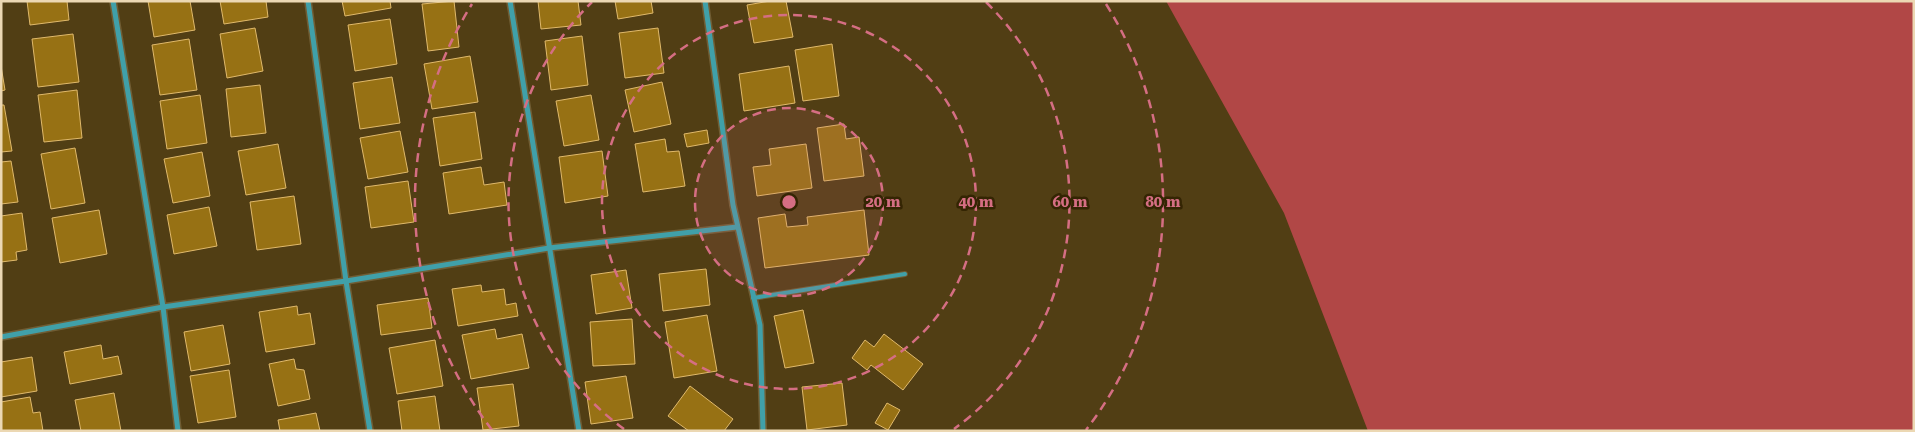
<svg xmlns="http://www.w3.org/2000/svg" width="1915" height="432" font-family="'Roboto Serif',serif">
	<rect width="100%" height="100%" fill="#513e14"/>
	<polygon fill="#b14746" points="1166,1 1914,1 1914,431 1368,431 1284,213"/>
	<g fill="#977114" stroke="#e0b96b">
		<polygon points="27,1 67,1 69,20 30,25"/>
		<polygon points="148,1 190,1 195,30 154,37"/>
		<polygon points="220,1 266,1 268,17 224,24"/>
		<polygon points="342,1 390,1 391,8 345,16"/>
		<polygon points="454,1 459,47 428,51 422,4"/>
		<polygon points="538,1 578,1 581,25 541,29"/>
		<polygon points="615,1 651,1 653,13 618,19"/>
		<polygon points="770,1 786,1 793,37 754,43 747,5"/>
		<polygon points="390,19 397,64 355,71 348,25"/>
		<polygon points="255,28 263,71 227,78 220,34"/>
		<polygon points="658,28 664,73 625,78 619,33"/>
		<polygon points="73,34 79,82 38,87 32,39"/>
		<polygon points="582,36 588,85 551,90 545,41"/>
		<polygon points="189,39 197,90 160,95 152,45"/>
		<polygon points="832,44 839,96 803,101 795,50"/>
		<polygon points="470,56 478,102 432,109 424,64"/>
		<polygon points="1,66 5,90 1,91"/>
		<polygon points="789,66 795,103 744,111 739,74"/>
		<polygon points="392,77 400,123 360,129 353,83"/>
		<polygon points="662,82 671,124 634,132 625,90"/>
		<polygon points="260,85 266,133 231,137 226,89"/>
		<polygon points="77,90 82,138 44,142 38,95"/>
		<polygon points="200,95 207,143 167,149 160,101"/>
		<polygon points="591,95 599,140 564,146 556,101"/>
		<polygon points="1,105 4,105 12,151 1,152"/>
		<polygon points="475,112 482,159 440,166 433,118"/>
		<polygon points="844,124 846,139 859,137 864,176 824,181 817,128"/>
		<polygon points="707,130 709,143 687,147 684,134"/>
		<polygon points="400,131 408,172 368,179 360,138"/>
		<polygon points="665,139 667,152 679,151 685,186 643,192 635,144"/>
		<polygon points="278,144 286,188 246,195 238,151"/>
		<polygon points="806,144 812,188 757,196 753,167 771,165 769,149"/>
		<polygon points="75,148 85,203 51,209 41,154"/>
		<polygon points="602,151 608,196 565,203 559,157"/>
		<polygon points="202,152 210,196 173,203 164,159"/>
		<polygon points="11,161 18,202 1,204 1,162"/>
		<polygon points="481,167 484,185 504,182 507,205 449,214 443,173"/>
		<polygon points="408,181 414,222 371,228 365,187"/>
		<polygon points="294,196 301,244 257,250 250,202"/>
		<polygon points="209,207 217,246 174,254 167,215"/>
		<polygon points="99,210 107,254 60,263 52,218"/>
		<polygon points="864,210 869,255 765,268 758,218 785,214 787,227 808,225 807,217"/>
		<polygon points="22,213 27,250 16,252 17,260 1,262 1,216"/>
		<polygon points="706,269 710,305 663,311 659,274"/>
		<polygon points="626,270 632,308 596,314 591,275"/>
		<polygon points="481,285 482,292 504,289 506,305 516,303 518,316 458,326 452,289"/>
		<polygon points="428,298 432,328 381,335 377,305"/>
		<polygon points="297,306 298,315 310,313 315,344 266,352 259,312"/>
		<polygon points="803,310 814,363 785,368 774,316"/>
		<polygon points="707,315 717,371 674,378 665,322"/>
		<polygon points="632,319 635,364 593,366 590,322"/>
		<polygon points="223,325 230,364 191,371 184,332"/>
		<polygon points="495,329 497,339 522,334 529,368 471,379 462,335"/>
		<polygon points="884,334 923,364 903,390 871,365 867,370 852,358 865,340 874,347"/>
		<polygon points="435,340 443,386 397,394 389,348"/>
		<polygon points="101,345 103,359 118,356 122,374 70,384 64,352"/>
		<polygon points="32,357 37,391 1,397 1,362"/>
		<polygon points="294,359 296,369 304,370 310,399 278,406 269,364"/>
		<polygon points="229,370 236,417 198,423 190,376"/>
		<polygon points="626,376 633,418 591,424 585,382"/>
		<polygon points="842,383 847,425 807,430 802,387"/>
		<polygon points="513,384 519,426 483,430 477,388"/>
		<polygon points="690,386 733,419 724,431 689,431 668,416"/>
		<polygon points="114,393 121,431 81,431 75,400"/>
		<polygon points="435,396 440,431 402,431 398,401"/>
		<polygon points="30,397 33,413 40,412 43,431 1,431 1,402"/>
		<polygon points="887,403 900,410 888,430 875,423"/>
		<polygon points="316,413 320,431 280,431 278,420"/>
	</g>
	<g fill="none" stroke-linecap="round" stroke-linejoin="round">
		<defs>
			<polyline id="lane" points="753,298 905,274"/>
			<g id="street">
				<polyline points="113,1 163,307 178,431"/>
				<polyline points="308,1 346,281 370,431"/>
				<polyline points="510,1 579,431"/>
				<polyline points="705,1 733,205 760,325 763,431"/>
				<polyline points="1,337 163,307 346,281 549,248 737,227"/>
			</g>
		</defs>
		<use href="#lane" stroke="#705d34" stroke-width="6"/>
		<use href="#street" stroke="#705d34" stroke-width="8"/>
		<use href="#lane" stroke="#40a0a9" stroke-width="4"/>
		<use href="#street" stroke="#40a0a9" stroke-width="5"/>
	</g>
	<circle cx="789" cy="202" r="94" fill="#d56e83" fill-opacity=".12"/>
	<g fill="none" stroke="#d56e83" stroke-width="2.5" stroke-dasharray="9 6">
		<circle cx="789" cy="202" r="94"/>
		<circle cx="789" cy="202" r="187"/>
		<path d="M624 429A281 281 0 0 1 592 2M986 2A281 281 0 0 1 954 429"/>
		<path d="M492 430A374 374 0 0 1 472 4M1106 4A374 374 0 0 1 1086 430"/>
	</g>
	<circle cx="789" cy="202" r="8" fill="#d56e83" stroke="#342503" stroke-width="2.5"/>
	<g font-size="15" text-anchor="middle" font-weight="bold" fill="#d56e83" stroke="#342503" stroke-width="5" stroke-linejoin="round" paint-order="stroke">
		<text x="883" y="207">20 m</text>
		<text x="976" y="207">40 m</text>
		<text x="1070" y="207">60 m</text>
		<text x="1163" y="207">80 m</text>
	</g>
	<rect width="1915" height="432" fill="none" stroke="#ecd8b3" stroke-width="5"/>
</svg>
